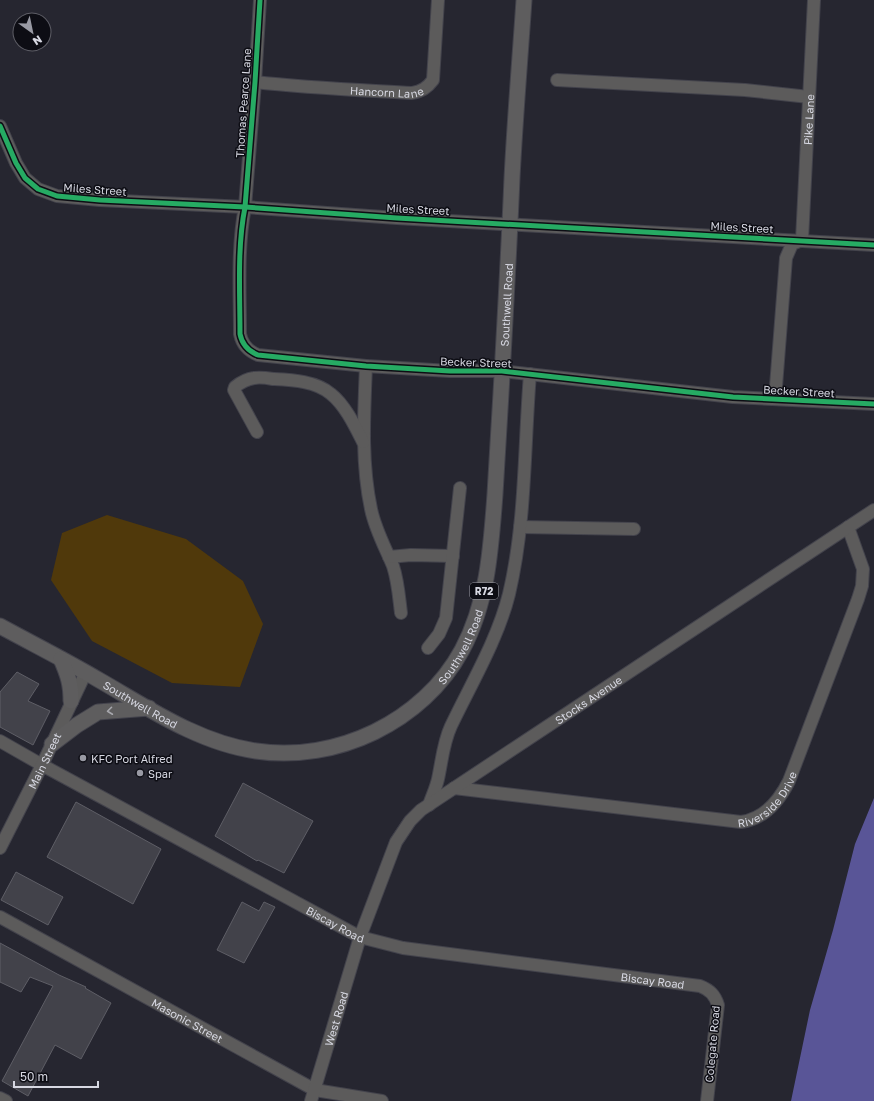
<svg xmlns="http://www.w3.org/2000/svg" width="874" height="1101" font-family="'Golos Text',sans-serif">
	<rect width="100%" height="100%" fill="#262630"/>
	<polygon fill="#50390b" points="107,515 186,539 243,581 263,624 240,687 172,683 92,641 51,580 62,533"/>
	<polygon fill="#595597" points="874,798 874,1101 791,1101 810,1010 833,930 855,844"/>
	<g fill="#42424a" stroke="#5e5e66">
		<polygon points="17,672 39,684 28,701 50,711 33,745 0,727 0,692"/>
		<polygon points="243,783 313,821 284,873 258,860 257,861 215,836"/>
		<polygon points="76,802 161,849 133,904 47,857"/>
		<polygon points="16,872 63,897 48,925 1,900"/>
		<polygon points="242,902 259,911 264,902 275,907 244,963 217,950"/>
		<polygon points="0,943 59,975 86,987 85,988 111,1003 81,1059 55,1045 28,1096 2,1081 53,986 30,977 21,992 0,982"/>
	</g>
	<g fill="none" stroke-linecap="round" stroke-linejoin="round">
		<defs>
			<g id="minor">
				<path d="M260,0l-5,82 -10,125c-8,41 -5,85 -5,127 2,10 8,17 18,21l108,11 84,5h52l231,26 141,7"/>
				<polyline points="557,80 745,90 809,97"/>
				<path id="s1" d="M255,82c52,6 105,8 157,11 10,-2 15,-5 21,-13l5,-80"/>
				<polyline points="0,126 16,163 25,178 38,189 57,196 100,200 245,207 397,218 874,245"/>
				<path d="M366,366c-2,48 -5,96 5,143 4,20 14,38 22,57 5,15 6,31 8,47"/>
				<path id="s2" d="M775,399l11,-141 6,-14 10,-4 12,-240"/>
				<path d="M257,432l-23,-42 1,-3c6,-5 12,-8 19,-9 6,-1 13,0 19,1 19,1 43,2 58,15 14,11 24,32 32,48"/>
				<polyline points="520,527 634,529"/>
				<polyline points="389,557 411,555 453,556"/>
				<polyline points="428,648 439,634 446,618 460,488"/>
				<path id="s3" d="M0,741l42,24 318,172 43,11 297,38c10,4 15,9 18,19l-11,96"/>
				<path id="s4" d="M454,788l287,34c23,-3 38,-21 48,-41l69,-182 4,-13 1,-17 -15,-42"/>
				<path d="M429,805c3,-9 7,-17 9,-26 4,-18 5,-36 13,-53 20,-42 47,-87 58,-132 17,-72 15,-147 21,-220"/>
				<path id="s5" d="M0,848l42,-83 44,-93"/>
				<path id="s6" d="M0,917l315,173 67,11"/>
				<polyline points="0,1098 6,1101"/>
				<path id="s7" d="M311,1101l49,-164 36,-95 14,-21 11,-11 453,-300"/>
			</g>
			<g id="major">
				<path id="s8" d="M0,626c33,18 67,35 99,54 49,28 100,63 157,71 80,12 167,-29 206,-101 26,-48 29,-103 33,-156 2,-34 4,-68 6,-101 4,-72 8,-143 11,-215 3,-59 8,-119 12,-178"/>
				<path d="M61,659c7,16 10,25 10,42"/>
				<polyline points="52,744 77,725 98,712 149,708"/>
			</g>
		</defs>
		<use href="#minor" stroke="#43434c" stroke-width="14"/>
		<use href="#major" stroke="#43434c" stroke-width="17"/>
		<use href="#minor" stroke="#5c5b5b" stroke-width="12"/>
		<use href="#major" stroke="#5e5d5e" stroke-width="15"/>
		<defs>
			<g id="cycleway">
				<path d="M260,0l-5,82 -10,125c-8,41 -5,85 -5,127 2,10 8,17 18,21l108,11 84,5h52l231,26 141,7"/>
				<polyline points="0,126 16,163 25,178 38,189 57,196 100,200 245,207 397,218 874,245"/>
			</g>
		</defs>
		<use href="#cycleway" stroke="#0d0d14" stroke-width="8"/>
		<use href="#cycleway" stroke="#26ab63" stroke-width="5"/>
	</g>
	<defs><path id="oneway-chevron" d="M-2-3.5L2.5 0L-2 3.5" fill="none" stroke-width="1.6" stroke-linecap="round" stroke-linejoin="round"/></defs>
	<use stroke="#a7a7ad" href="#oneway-chevron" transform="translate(110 711) rotate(173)"/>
	<g fill="#999aa4" stroke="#0d0d14" stroke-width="1.5">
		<circle cx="83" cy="758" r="4"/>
		<circle cx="140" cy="773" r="4"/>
	</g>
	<g text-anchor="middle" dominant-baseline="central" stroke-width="3" stroke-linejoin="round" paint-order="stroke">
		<rect fill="#0d0d14" stroke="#9a9ba4" stroke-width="1" x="470" y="583" width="28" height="16" rx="3"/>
		<g font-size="10" font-weight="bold" fill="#d7d8e2">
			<text x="484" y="591">R72</text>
		</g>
		<g font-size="11" fill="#d7d8e2" stroke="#0d0d14">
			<text stroke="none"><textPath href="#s1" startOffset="132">Hancorn Lane</textPath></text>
			<text transform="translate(243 103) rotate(-86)">Thomas Pearce Lane</text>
			<text stroke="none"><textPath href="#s2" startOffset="288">Pike Lane</textPath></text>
			<text transform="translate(95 189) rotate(4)">Miles Street</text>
			<text transform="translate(418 209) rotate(3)">Miles Street</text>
			<text transform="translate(742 227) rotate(3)">Miles Street</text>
			<text stroke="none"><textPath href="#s8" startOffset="880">Southwell Road</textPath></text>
			<text transform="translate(476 362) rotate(2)">Becker Street</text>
			<text transform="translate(799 391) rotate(3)">Becker Street</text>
			<text stroke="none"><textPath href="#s8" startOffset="532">Southwell Road</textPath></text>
			<text stroke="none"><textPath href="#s7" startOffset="514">Stocks Avenue</textPath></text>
			<text stroke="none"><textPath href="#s8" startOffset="161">Southwell Road</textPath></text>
			<text stroke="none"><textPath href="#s5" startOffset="98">Main Street</textPath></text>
			<text stroke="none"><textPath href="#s4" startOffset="325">Riverside Drive</textPath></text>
			<text stroke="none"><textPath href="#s3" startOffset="382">Biscay Road</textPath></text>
			<text stroke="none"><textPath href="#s3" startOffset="706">Biscay Road</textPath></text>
			<text stroke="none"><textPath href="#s7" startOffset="86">West Road</textPath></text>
			<text stroke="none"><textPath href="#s6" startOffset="214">Masonic Street</textPath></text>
			<text transform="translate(712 1044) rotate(-85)">Colegate Road</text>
		</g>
		<g font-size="11" fill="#d7d8e2" stroke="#0d0d14" text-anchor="start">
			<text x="91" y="758">KFC Port Alfred</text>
			<text x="148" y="773">Spar</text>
		</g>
	</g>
	<g transform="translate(32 32) rotate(147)"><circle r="19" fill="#0d0d14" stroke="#5e5e66"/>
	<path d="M0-3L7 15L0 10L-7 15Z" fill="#999aa4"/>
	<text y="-6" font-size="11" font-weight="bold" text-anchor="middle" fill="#d7d8e2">N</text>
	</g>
	<path d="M14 1081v6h84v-6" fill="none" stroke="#d7d8e2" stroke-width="2"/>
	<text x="20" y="1081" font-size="12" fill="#d7d8e2" stroke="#0d0d14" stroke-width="3" paint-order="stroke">50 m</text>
</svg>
